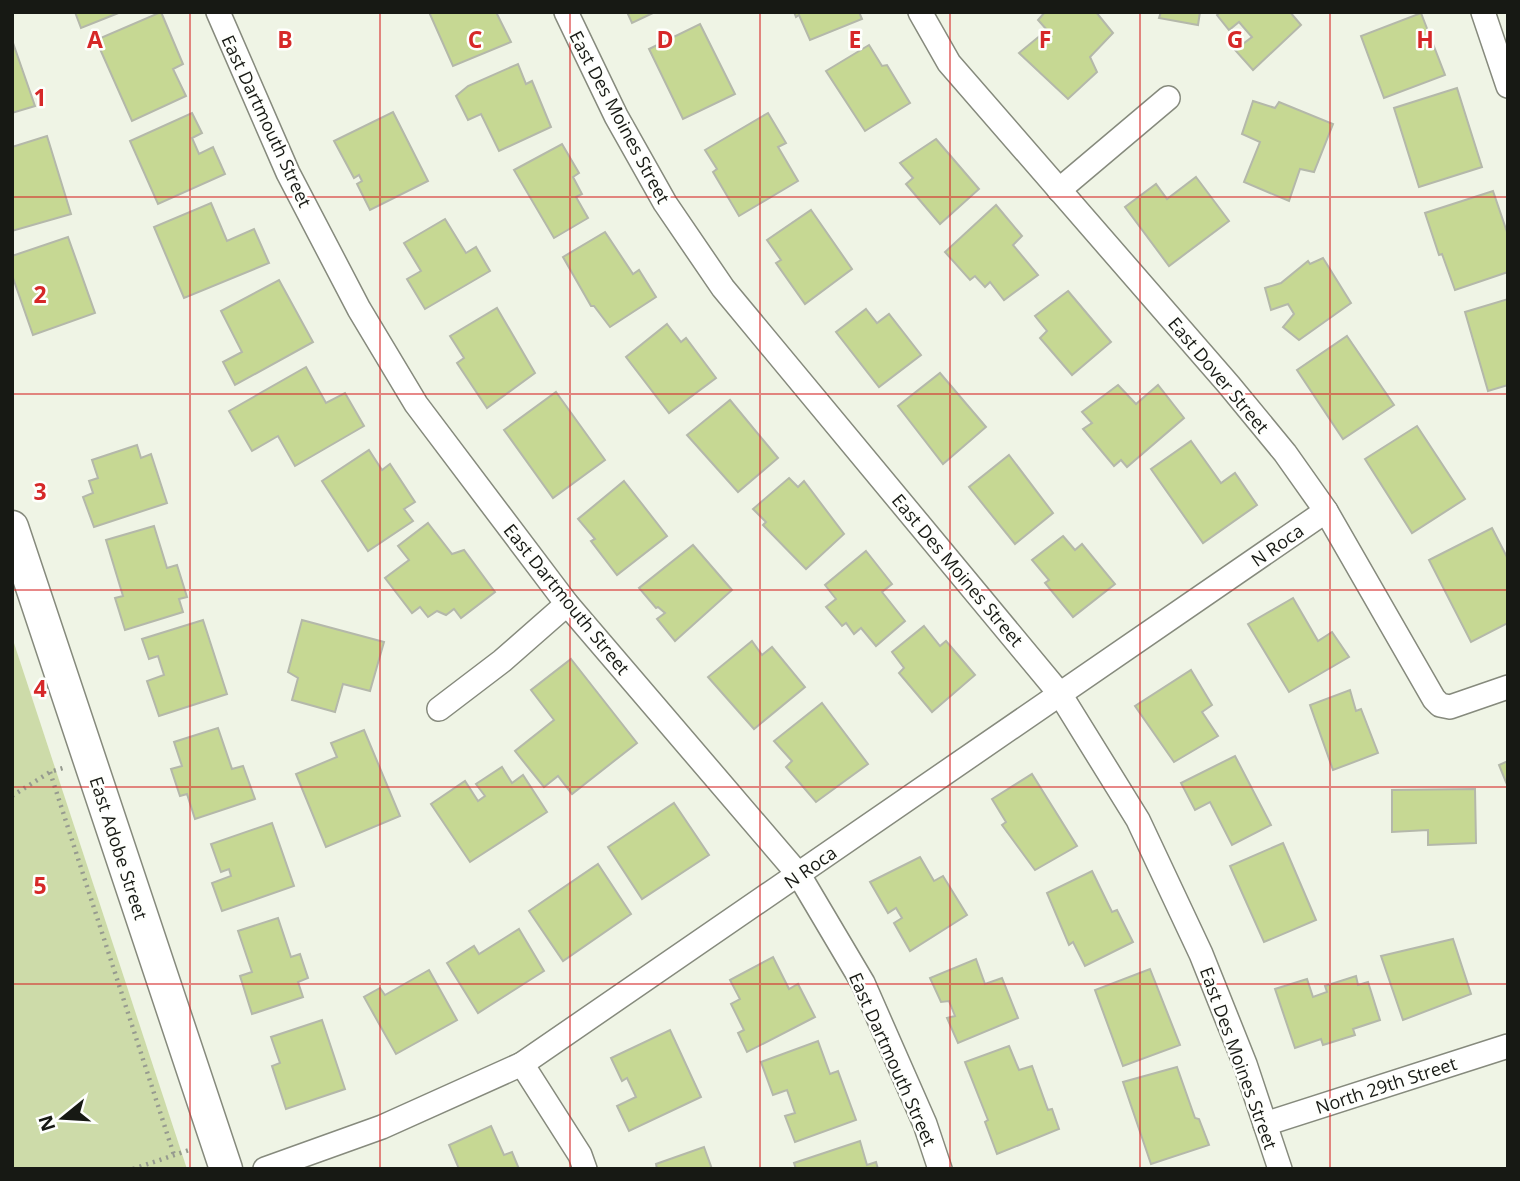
<svg xmlns="http://www.w3.org/2000/svg" width="1520" height="1181" font-family="'Open Sans',sans-serif">
	<rect width="100%" height="100%" fill="#eff4e5"/>
	<polygon fill="#cddba9" points="12,637 187,1169 12,1169"/>
	<g fill="#c6d893" stroke="#b4b8aa" stroke-width="2">
		<polygon points="75,12 121,12 81,28"/>
		<polygon points="161,12 183,64 173,69 186,96 132,121 96,40"/>
		<polygon points="429,12 496,12 511,42 453,66"/>
		<polygon points="627,12 655,12 632,23"/>
		<polygon points="794,12 859,12 862,19 810,40 799,15 796,17"/>
		<polygon points="1045,12 1096,12 1113,33 1090,57 1097,72 1068,99 1019,53 1047,30 1038,20"/>
		<polygon points="1161,12 1200,12 1198,25 1159,18"/>
		<polygon points="1220,12 1290,12 1301,25 1253,70 1235,50 1252,37 1239,22 1229,30 1217,15"/>
		<polygon points="1421,13 1445,75 1384,98 1361,36"/>
		<polygon points="700,24 735,94 683,119 649,49"/>
		<polygon points="12,40 35,106 12,113"/>
		<polygon points="869,45 882,66 887,65 910,103 865,131 826,71"/>
		<polygon points="518,64 526,84 532,81 551,127 499,151 481,114 468,120 456,96 468,86"/>
		<polygon points="1457,88 1482,167 1419,187 1394,108"/>
		<polygon points="1253,101 1275,108 1279,102 1333,124 1314,172 1300,169 1289,201 1244,182 1260,142 1242,134"/>
		<polygon points="393,112 428,181 370,210 357,184 362,181 359,175 354,178 334,141"/>
		<polygon points="192,113 202,133 192,138 199,154 213,147 225,174 158,204 130,141"/>
		<polygon points="768,113 786,143 778,147 798,181 739,216 713,172 717,169 705,150"/>
		<polygon points="47,136 71,214 12,231 12,147"/>
		<polygon points="936,139 979,189 940,224 906,184 913,178 900,163"/>
		<polygon points="562,144 579,173 573,177 582,194 576,197 588,218 554,238 514,170"/>
		<polygon points="1196,177 1229,221 1169,266 1125,207 1156,184 1167,199"/>
		<polygon points="1493,191 1508,235 1508,272 1455,290 1442,254 1439,255 1425,213"/>
		<polygon points="211,203 227,241 254,229 269,263 184,298 154,227"/>
		<polygon points="996,205 1022,236 1013,245 1038,275 1004,300 990,282 985,287 975,276 970,280 945,252"/>
		<polygon points="811,210 852,269 805,304 776,263 781,260 767,240"/>
		<polygon points="445,219 466,253 476,247 490,271 425,309 407,279 421,271 404,243"/>
		<polygon points="605,232 633,274 639,270 656,297 610,327 594,306 591,306 563,257"/>
		<polygon points="68,237 95,313 33,335 12,275 12,256"/>
		<polygon points="1323,258 1351,303 1299,340 1283,327 1294,314 1288,304 1271,310 1265,288 1281,283 1308,261 1310,264"/>
		<polygon points="279,280 313,342 235,385 223,362 242,352 221,311"/>
		<polygon points="1068,291 1111,342 1072,375 1040,338 1047,331 1035,316"/>
		<polygon points="1508,299 1508,385 1488,391 1465,312"/>
		<polygon points="497,308 535,373 487,408 457,363 464,358 450,336"/>
		<polygon points="866,309 877,323 889,314 921,355 879,387 836,332"/>
		<polygon points="667,324 681,342 686,338 716,378 669,413 626,357"/>
		<polygon points="1347,336 1394,405 1343,439 1297,370"/>
		<polygon points="306,367 326,403 345,393 364,426 295,466 278,436 252,451 229,411"/>
		<polygon points="940,373 986,427 943,464 898,406"/>
		<polygon points="1118,385 1136,404 1158,385 1184,418 1127,467 1121,460 1114,466 1083,429 1092,423 1082,412"/>
		<polygon points="556,392 605,460 553,498 504,430"/>
		<polygon points="730,400 778,458 738,492 687,435"/>
		<polygon points="1417,426 1465,499 1412,533 1365,459"/>
		<polygon points="1191,441 1221,483 1235,473 1257,505 1203,543 1151,469"/>
		<polygon points="137,445 141,458 151,454 167,503 94,527 83,497 93,493 89,481 98,478 92,460"/>
		<polygon points="369,450 382,470 390,464 415,502 404,509 413,521 368,551 322,481"/>
		<polygon points="1009,455 1053,513 1015,544 969,487"/>
		<polygon points="789,478 798,487 804,481 844,534 806,569 763,525 766,522 753,509"/>
		<polygon points="624,481 667,536 617,575 591,541 595,539 578,519"/>
		<polygon points="428,523 452,554 464,550 495,592 461,618 454,609 446,615 437,611 428,617 420,607 412,613 385,578 409,560 398,546"/>
		<polygon points="154,526 167,568 177,565 187,597 179,599 183,612 125,630 115,598 123,596 106,540"/>
		<polygon points="1492,528 1508,559 1508,623 1471,642 1429,560"/>
		<polygon points="1063,536 1075,550 1082,544 1115,584 1073,617 1045,583 1049,580 1032,560"/>
		<polygon points="693,545 732,590 675,641 657,619 665,613 658,607 656,608 639,588"/>
		<polygon points="866,551 892,584 882,592 905,621 876,646 861,628 854,634 846,623 842,626 826,607 836,599 825,585"/>
		<polygon points="1293,598 1318,641 1332,632 1349,657 1289,692 1248,624"/>
		<polygon points="203,620 227,694 159,716 147,681 164,675 158,656 149,659 142,639"/>
		<polygon points="302,620 384,642 370,691 343,684 335,712 292,700 298,678 288,672"/>
		<polygon points="924,626 940,646 946,641 975,675 932,712 899,673 904,668 892,652"/>
		<polygon points="752,641 762,655 772,647 805,687 754,729 708,677"/>
		<polygon points="571,659 637,743 572,794 558,776 544,787 515,751 554,720 531,690"/>
		<polygon points="1191,670 1212,705 1202,712 1218,736 1174,762 1135,706"/>
		<polygon points="1350,690 1356,711 1361,709 1378,753 1333,770 1310,705"/>
		<polygon points="822,703 868,764 816,802 786,767 792,761 774,741"/>
		<polygon points="218,728 232,769 243,766 255,799 195,819 187,794 180,796 171,769 182,766 174,742"/>
		<polygon points="364,730 400,816 326,847 296,774 337,757 331,743"/>
		<polygon points="1235,756 1271,825 1232,845 1210,802 1195,810 1181,783"/>
		<polygon points="1508,761 1508,787 1499,765"/>
		<polygon points="502,767 512,783 523,775 547,812 470,862 431,804 465,781 478,801 485,796 476,784"/>
		<polygon points="1032,774 1077,846 1035,870 1002,825 1006,822 992,799"/>
		<polygon points="1475,789 1476,843 1428,845 1428,830 1392,832 1392,790"/>
		<polygon points="674,803 709,855 642,899 608,847"/>
		<polygon points="272,823 294,886 222,911 212,883 231,876 229,869 221,872 211,844"/>
		<polygon points="1283,843 1316,920 1264,942 1230,866"/>
		<polygon points="920,857 934,881 943,876 967,915 910,951 894,923 902,918 896,908 888,913 870,882"/>
		<polygon points="598,864 631,914 563,961 529,911"/>
		<polygon points="1092,871 1112,912 1117,910 1133,942 1085,966 1073,942 1069,945 1047,893"/>
		<polygon points="278,918 291,957 300,954 308,978 298,982 303,997 252,1014 240,976 252,972 238,931"/>
		<polygon points="519,929 544,971 478,1013 447,963 474,946 479,954"/>
		<polygon points="1453,939 1471,994 1403,1020 1381,956"/>
		<polygon points="773,957 789,989 798,984 815,1017 747,1052 738,1033 744,1030 731,1004 740,999 730,980"/>
		<polygon points="976,959 985,984 1002,978 1018,1018 958,1043 947,1018 955,1016 949,1001 941,1002 930,978"/>
		<polygon points="1150,969 1180,1045 1123,1066 1095,990"/>
		<polygon points="429,970 457,1020 396,1054 364,997 380,988 385,995"/>
		<polygon points="1356,976 1358,985 1368,982 1380,1020 1353,1029 1355,1035 1323,1045 1321,1039 1295,1048 1275,989 1307,979 1313,997 1327,992 1325,986"/>
		<polygon points="322,1020 345,1089 286,1109 272,1066 280,1063 271,1037"/>
		<polygon points="670,1030 701,1097 629,1131 617,1106 636,1097 627,1078 622,1081 611,1058"/>
		<polygon points="818,1041 830,1074 838,1071 856,1120 795,1142 785,1116 795,1113 787,1090 773,1095 761,1062"/>
		<polygon points="1009,1046 1019,1070 1032,1066 1048,1110 1052,1109 1059,1129 997,1154 985,1122 988,1120 965,1062"/>
		<polygon points="1177,1067 1195,1118 1199,1119 1209,1145 1151,1164 1123,1082"/>
		<polygon points="491,1126 504,1155 512,1152 519,1169 459,1169 449,1145"/>
		<polygon points="860,1141 867,1165 876,1162 878,1169 796,1169 794,1163"/>
		<polygon points="704,1147 712,1169 657,1169 656,1164"/>
	</g>
	<g fill="none" stroke-linecap="round" stroke-linejoin="round">
		<defs>
			<g id="street">
				<polyline points="218,12 288,173 359,309 416,404 567,604 799,875 863,983 925,1124 940,1169"/>
				<polyline points="566,12 616,116 665,203 723,288 1060,694 1138,820 1201,954 1245,1064 1280,1169"/>
				<polyline points="920,12 949,63 1229,385 1285,453 1326,511 1434,699 1440,705 1450,707 1508,687"/>
				<polyline points="1483,12 1508,86"/>
				<polyline points="1059,190 1168,98"/>
				<polyline points="439,709 502,661 567,604"/>
				<polyline points="522,1064 580,1155 585,1169"/>
				<polyline points="1265,1124 1508,1046"/>
				<polyline points="265,1169 382,1127 522,1064 1326,511"/>
			</g>
			<polyline id="secondary" points="12,527 226,1169"/>
		</defs>
		<use href="#street" stroke="#868a7d" stroke-width="26"/>
		<use href="#secondary" stroke="#868a7d" stroke-width="35"/>
		<g stroke="#969a8f" stroke-width="4.5" stroke-dasharray="2 5" stroke-linecap="butt">
			<polyline points="50,772 174,1155"/>
			<polyline points="12,796 50,772 63,768"/>
			<polyline points="133,1169 192,1149"/>
		</g>
		<use href="#street" stroke="#fff" stroke-width="23"/>
		<use href="#secondary" stroke="#fff" stroke-width="32"/>
	</g>
	<path fill="none" stroke="#d62828" stroke-width="2" stroke-opacity="0.55" d="M190,12v1157M380,12v1157M570,12v1157M760,12v1157M950,12v1157M1140,12v1157M1330,12v1157M12,197h1496M12,394h1496M12,590h1496M12,787h1496M12,984h1496"/>
	<g text-anchor="middle" dominant-baseline="central" stroke-width="5" stroke-linejoin="round" paint-order="stroke">
		<g font-size="18" fill="#171914" stroke="#fefffc">
			<text transform="translate(620 117) rotate(62)">East Des Moines Street</text>
			<text transform="translate(267 121) rotate(65)">East Dartmouth Street</text>
			<text transform="translate(1219 375) rotate(50)">East Dover Street</text>
			<text transform="translate(1277 545) rotate(-35)">N Roca</text>
			<text transform="translate(958 570) rotate(50)">East Des Moines Street</text>
			<text transform="translate(567 599) rotate(51)">East Dartmouth Street</text>
			<text transform="translate(119 848) rotate(72)">East Adobe Street</text>
			<text transform="translate(810 867) rotate(-35)">N Roca</text>
			<text transform="translate(1239 1058) rotate(70)">East Des Moines Street</text>
			<text transform="translate(893 1059) rotate(66)">East Dartmouth Street</text>
			<text transform="translate(1386 1085) rotate(-18)">North 29th Street</text>
		</g>
	</g>
	<g font-size="23" text-anchor="middle" font-weight="bold" fill="#d62828" stroke="#fefffc" stroke-width="5" stroke-linejoin="round" paint-order="stroke">
		<text x="95" y="48">A</text>
		<text x="285" y="48">B</text>
		<text x="475" y="48">C</text>
		<text x="665" y="48">D</text>
		<text x="855" y="48">E</text>
		<text x="1045" y="48">F</text>
		<text x="1235" y="48">G</text>
		<text x="1425" y="48">H</text>
		<text x="40" y="106">1</text>
		<text x="40" y="303">2</text>
		<text x="40" y="500">3</text>
		<text x="40" y="697">4</text>
		<text x="40" y="894">5</text>
	</g>
	<rect width="1520" height="1181" fill="none" stroke="#171914" stroke-width="28"/>
	<g transform="translate(63 1118) rotate(252)" stroke="#fefffc" stroke-width="5" paint-order="stroke">
	<path d="M0-5L12 26L0 18L-12 26Z" fill="#171914"/>
	<text y="-10" font-size="19" font-weight="bold" text-anchor="middle" fill="#171914">N</text>
	</g>
</svg>
